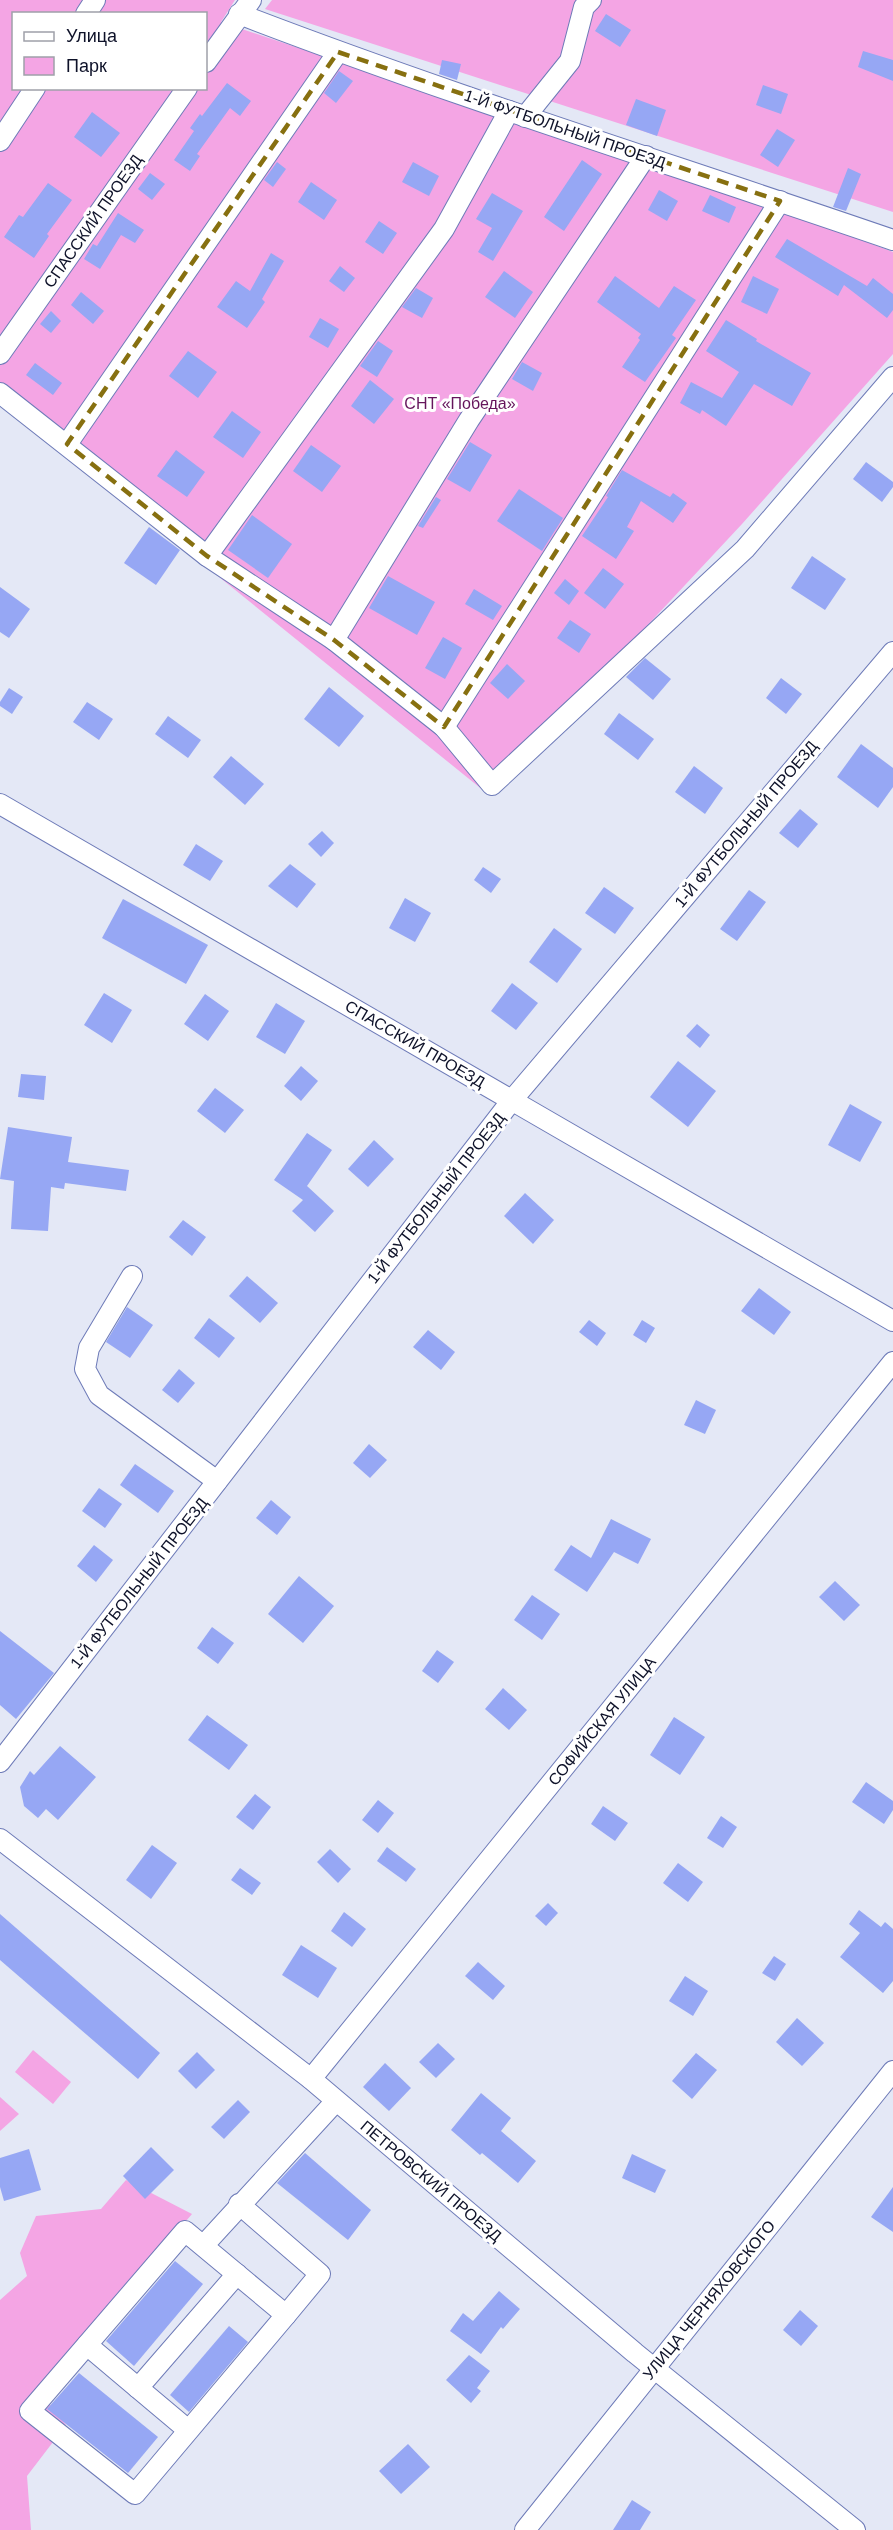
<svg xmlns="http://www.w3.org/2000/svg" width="893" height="2530" font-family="Arial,sans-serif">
	<rect width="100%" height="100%" fill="#e4e8f6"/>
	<g fill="#f4a5e4" fill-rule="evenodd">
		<path d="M0,0h235l-14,22 559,187 113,43v102l-151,170 -253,271 -489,-395zM14,14h192v74h-192z"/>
		<polygon points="272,0 893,0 893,212 265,9"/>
		<polygon points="33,2050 71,2082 53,2104 15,2072"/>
		<polygon points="0,2097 19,2114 0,2131"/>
		<polygon points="126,2180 192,2214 40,2392 66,2425 27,2476 31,2530 0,2530 0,2300 27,2276 20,2253 36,2216 101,2209"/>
	</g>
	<g fill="#96a7f4">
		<polygon points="606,14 631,30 620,47 595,31"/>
		<polygon points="863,51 893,60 893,81 858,67"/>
		<polygon points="442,60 461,64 457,80 439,74"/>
		<polygon points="339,71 353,81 336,103 324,93"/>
		<polygon points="227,83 251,101 240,116 230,108 197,154 200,156 190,171 174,160 194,131 190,128 200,114 202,116"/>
		<polygon points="763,85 788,94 781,114 756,105"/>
		<polygon points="636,99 666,110 657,136 626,125"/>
		<polygon points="92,112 120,133 101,157 74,137"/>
		<polygon points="777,129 795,140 778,167 760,155"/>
		<polygon points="582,160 602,174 564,231 544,217"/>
		<polygon points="277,162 286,169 273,187 264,180"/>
		<polygon points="413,162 439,176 429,196 402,182"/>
		<polygon points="848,168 861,174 846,211 833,207"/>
		<polygon points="150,173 165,184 152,200 138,189"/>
		<polygon points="311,182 337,200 324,220 298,202"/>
		<polygon points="48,183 72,200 47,234 49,236 34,258 4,237 19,215 23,217"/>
		<polygon points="659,190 678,201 667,221 648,210"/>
		<polygon points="492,193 523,211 493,261 478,252 492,228 476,219"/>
		<polygon points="710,195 736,207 729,223 702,211"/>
		<polygon points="118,213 144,230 135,243 121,235 100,269 84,259 93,244 97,246"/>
		<polygon points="379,221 397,233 383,254 365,242"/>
		<polygon points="787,239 867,286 873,278 893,294 893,310 887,318 844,285 838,296 775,257"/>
		<polygon points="271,253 284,261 262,299 265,302 247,328 217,307 236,281 250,291"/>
		<polygon points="340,266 355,278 344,292 329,281"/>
		<polygon points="504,271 533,292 515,318 485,297"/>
		<polygon points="615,276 659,308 674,286 696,300 672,335 676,338 645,382 622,367 640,340 638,338 641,334 597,302"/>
		<polygon points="753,276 779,289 767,314 741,302"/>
		<polygon points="416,288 433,298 422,318 402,307"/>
		<polygon points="81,292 104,311 93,324 71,305"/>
		<polygon points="51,311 61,321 51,333 40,324"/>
		<polygon points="320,318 339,329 328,348 309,337"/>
		<polygon points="726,320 757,339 756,341 811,373 792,406 754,384 726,426 702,410 700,414 680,403 691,382 722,398 739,372 706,351"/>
		<polygon points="378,341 393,351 377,377 360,366"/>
		<polygon points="188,351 217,372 198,398 169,376"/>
		<polygon points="522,362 542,373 533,391 512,379"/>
		<polygon points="35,363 62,383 53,395 26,375"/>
		<polygon points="370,380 394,399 374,424 351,406"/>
		<polygon points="232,411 261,432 243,458 213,437"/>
		<polygon points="470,442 492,455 470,492 447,479"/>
		<polygon points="311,445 341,466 322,492 293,471"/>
		<polygon points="176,450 205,472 187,497 157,476"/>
		<polygon points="866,462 893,482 893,487 882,502 853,479"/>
		<polygon points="622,470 670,497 673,493 687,503 673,523 641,501 627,527 634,531 616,559 582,536 608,497 606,496"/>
		<polygon points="519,489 563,518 542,551 497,521"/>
		<polygon points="436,497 441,500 423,528 418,526"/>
		<polygon points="252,515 292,544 268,578 228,550"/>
		<polygon points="149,527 180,550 156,585 124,563"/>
		<polygon points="812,556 846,579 825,610 791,588"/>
		<polygon points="603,568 624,584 605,609 584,593"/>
		<polygon points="388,576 435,602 417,635 369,608"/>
		<polygon points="565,579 579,591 569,605 554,593"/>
		<polygon points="0,587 30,609 9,638 0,632"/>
		<polygon points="474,589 502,606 493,620 465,604"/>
		<polygon points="570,620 591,634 579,653 557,638"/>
		<polygon points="443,637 462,648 445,679 425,668"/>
		<polygon points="645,658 671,679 653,700 626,677"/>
		<polygon points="507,664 525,681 508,699 490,683"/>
		<polygon points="781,678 802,694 786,714 766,698"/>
		<polygon points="329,687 364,716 339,747 304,719"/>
		<polygon points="9,688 23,697 12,714 0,706 0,702"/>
		<polygon points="87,702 113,719 99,740 73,722"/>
		<polygon points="619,713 654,739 638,760 604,734"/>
		<polygon points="168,716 201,740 188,758 155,734"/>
		<polygon points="861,744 893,768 893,787 878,808 837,777"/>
		<polygon points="231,756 264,784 245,805 213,777"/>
		<polygon points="694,766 723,788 705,814 675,792"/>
		<polygon points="800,809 818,824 798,848 779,833"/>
		<polygon points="322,831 334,843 321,857 308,844"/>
		<polygon points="196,844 223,861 210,881 183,865"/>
		<polygon points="290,864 316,884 297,908 268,886"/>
		<polygon points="483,867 501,879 491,893 474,880"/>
		<polygon points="604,887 634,908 615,934 585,913"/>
		<polygon points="749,890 766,902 737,941 720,929"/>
		<polygon points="405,898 431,913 415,942 389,928"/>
		<polygon points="123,899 208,945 186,984 102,938"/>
		<polygon points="554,928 582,949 557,983 529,962"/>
		<polygon points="512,983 538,1003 516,1030 491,1011"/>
		<polygon points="104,993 132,1010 112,1043 84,1025"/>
		<polygon points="205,994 229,1011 208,1041 184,1024"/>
		<polygon points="276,1003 305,1021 285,1054 256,1037"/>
		<polygon points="697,1024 710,1035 700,1048 686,1036"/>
		<polygon points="678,1061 716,1091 688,1127 650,1097"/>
		<polygon points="301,1066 318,1081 301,1101 284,1086"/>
		<polygon points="21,1074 46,1076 44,1100 18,1097"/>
		<polygon points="215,1088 244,1110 225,1133 197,1111"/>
		<polygon points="850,1104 882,1122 860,1162 828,1145"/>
		<polygon points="8,1127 72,1137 68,1162 129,1170 126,1191 65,1183 64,1189 51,1187 48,1231 11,1229 14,1181 0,1179"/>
		<polygon points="307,1133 332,1150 307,1186 334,1211 315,1232 292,1211 303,1200 274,1180"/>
		<polygon points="374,1140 394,1159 368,1187 348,1169"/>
		<polygon points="525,1193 554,1220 533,1244 504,1216"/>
		<polygon points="183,1220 206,1237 192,1256 169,1237"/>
		<polygon points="247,1276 278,1303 260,1323 229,1296"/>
		<polygon points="759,1288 791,1312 774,1335 741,1311"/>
		<polygon points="127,1307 153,1325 130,1358 106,1342"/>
		<polygon points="209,1318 235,1338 219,1358 194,1338"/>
		<polygon points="589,1320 606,1333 597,1346 579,1332"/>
		<polygon points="642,1320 655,1328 646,1343 633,1335"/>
		<polygon points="428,1330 455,1352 441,1370 413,1347"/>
		<polygon points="179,1369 195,1383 178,1403 162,1390"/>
		<polygon points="696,1400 716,1410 705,1434 684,1425"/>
		<polygon points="369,1444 387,1460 370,1478 353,1463"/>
		<polygon points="135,1464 174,1491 158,1513 120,1485"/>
		<polygon points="99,1488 122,1504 105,1528 82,1511"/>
		<polygon points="271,1500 291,1517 277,1535 256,1518"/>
		<polygon points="611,1519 651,1539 638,1564 614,1552 587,1592 554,1570 571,1545 591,1558"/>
		<polygon points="94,1545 113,1560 96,1582 77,1566"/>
		<polygon points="299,1576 334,1606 303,1643 268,1614"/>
		<polygon points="835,1581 860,1605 844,1621 819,1597"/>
		<polygon points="532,1595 560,1614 542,1640 514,1620"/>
		<polygon points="212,1627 234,1643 218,1664 197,1648"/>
		<polygon points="0,1631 54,1673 16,1719 0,1705"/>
		<polygon points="437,1650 454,1662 438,1683 422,1671"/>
		<polygon points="503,1688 527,1710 509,1730 485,1709"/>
		<polygon points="207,1715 248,1745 229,1770 188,1740"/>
		<polygon points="674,1717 705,1737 680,1775 650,1755"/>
		<polygon points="60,1746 96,1777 58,1820 46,1809 38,1818 24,1806 20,1787 30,1771 34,1775"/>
		<polygon points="866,1782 893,1801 893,1810 884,1824 852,1802"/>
		<polygon points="255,1794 271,1807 253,1830 236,1817"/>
		<polygon points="378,1800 394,1813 378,1833 362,1820"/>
		<polygon points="603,1806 628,1823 615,1841 591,1824"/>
		<polygon points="721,1816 737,1827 723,1848 707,1838"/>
		<polygon points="152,1845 177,1863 151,1899 126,1880"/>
		<polygon points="387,1847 416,1869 406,1882 377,1861"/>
		<polygon points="330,1849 351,1869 338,1883 317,1862"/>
		<polygon points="678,1863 703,1882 688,1902 663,1883"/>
		<polygon points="240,1868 261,1883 252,1895 231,1880"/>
		<polygon points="548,1903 558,1913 546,1926 535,1916"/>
		<polygon points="859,1910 881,1927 885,1922 893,1929 893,1981 883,1993 840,1957 860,1933 849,1924"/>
		<polygon points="344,1912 366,1929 352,1947 331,1931"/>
		<polygon points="0,1914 160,2053 138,2079 0,1960"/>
		<polygon points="301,1945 337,1968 318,1998 282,1975"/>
		<polygon points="774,1956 786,1964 775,1981 762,1973"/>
		<polygon points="478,1962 505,1986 493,2000 465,1976"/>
		<polygon points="685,1976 708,1991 693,2016 669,2001"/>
		<polygon points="797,2018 824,2043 802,2066 776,2042"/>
		<polygon points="438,2043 455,2059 436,2078 419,2062"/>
		<polygon points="197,2052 215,2070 196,2089 178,2071"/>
		<polygon points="696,2053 717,2070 692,2099 672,2081"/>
		<polygon points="385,2063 411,2088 389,2111 363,2087"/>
		<polygon points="481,2093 511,2118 501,2131 536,2161 518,2183 482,2153 480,2155 451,2130"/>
		<polygon points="238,2100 250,2112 224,2139 211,2127"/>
		<polygon points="151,2147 174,2170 145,2199 123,2176"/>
		<polygon points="29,2149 41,2190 4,2201 0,2187 0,2158"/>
		<polygon points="305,2153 371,2210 348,2240 277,2183"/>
		<polygon points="632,2154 666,2170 655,2193 622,2178"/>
		<polygon points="893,2187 893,2232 871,2217"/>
		<polygon points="175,2261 203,2284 134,2366 106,2341"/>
		<polygon points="499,2291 520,2309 503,2329 501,2327 481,2354 450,2331 463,2313 473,2321"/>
		<polygon points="800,2310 818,2326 801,2346 783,2330"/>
		<polygon points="229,2326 248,2342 189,2412 170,2395"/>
		<polygon points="469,2355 490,2371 477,2388 481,2391 471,2403 446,2380"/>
		<polygon points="79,2373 158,2437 128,2473 47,2409"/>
		<polygon points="408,2444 430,2467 401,2494 379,2471"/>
		<polygon points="632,2500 651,2512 640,2530 613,2530"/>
	</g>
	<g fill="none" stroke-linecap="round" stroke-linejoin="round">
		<defs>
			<g id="minor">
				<polyline points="86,14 95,0"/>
				<path d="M239,14c216,83 436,151 654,226"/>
				<polyline points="206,62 251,0"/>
				<polyline points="525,117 570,61 584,7 591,0"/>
				<polyline points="0,141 35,88"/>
				<polyline points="0,354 187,88"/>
				<polyline points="0,393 207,556 334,640 444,727 492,785 745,549 893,377"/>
				<polyline points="67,444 338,52"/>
				<polyline points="207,556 444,229 509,111"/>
				<polyline points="334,640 469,420 646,156"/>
				<polyline points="444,727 780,201"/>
				<polyline points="0,804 893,1321"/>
				<polyline points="132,1276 89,1348 85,1369 99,1395 217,1481"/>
				<polyline points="0,1762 512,1100 893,652"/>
				<polyline points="0,1839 311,2079 635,2353 855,2530"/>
				<polyline points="311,2079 893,1362"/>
				<polyline points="239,2204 320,2274 286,2315"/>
				<polyline points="203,2246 185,2231 30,2411 135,2494 286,2315 203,2246 336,2101"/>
				<polyline points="87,2345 138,2388"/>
				<polyline points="188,2430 138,2388 237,2274"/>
				<polyline points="525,2530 893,2071"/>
			</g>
		</defs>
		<use href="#minor" stroke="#6e7bb8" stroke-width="22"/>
		<use href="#minor" stroke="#fff" stroke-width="20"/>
	</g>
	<path fill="none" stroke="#877010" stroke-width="4.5" stroke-dasharray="12 8" stroke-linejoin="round" d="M338,52l442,149 -336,526 -110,-87 -127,-84 -140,-112z"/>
	<g text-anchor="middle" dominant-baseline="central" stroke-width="6" stroke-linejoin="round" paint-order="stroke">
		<g font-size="16" fill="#0e1229" stroke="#fff">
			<text transform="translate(565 129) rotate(19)">1-Й ФУТБОЛЬНЫЙ ПРОЕЗД</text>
			<text transform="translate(93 221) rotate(-55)">СПАССКИЙ ПРОЕЗД</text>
			<text transform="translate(746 824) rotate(-50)">1-Й ФУТБОЛЬНЫЙ ПРОЕЗД</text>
			<text transform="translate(415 1044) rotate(30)">СПАССКИЙ ПРОЕЗД</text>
			<text transform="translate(436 1198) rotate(-52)">1-Й ФУТБОЛЬНЫЙ ПРОЕЗД</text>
			<text transform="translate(139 1583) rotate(-52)">1-Й ФУТБОЛЬНЫЙ ПРОЕЗД</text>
			<text transform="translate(602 1721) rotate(-51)">СОФИЙСКАЯ УЛИЦА</text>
			<text transform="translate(431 2181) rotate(40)">ПЕТРОВСКИЙ ПРОЕЗД</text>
			<text transform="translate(709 2300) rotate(-51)">УЛИЦА ЧЕРНЯХОВСКОГО</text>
		</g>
		<g font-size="16" fill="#65155b" stroke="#fff">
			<text x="460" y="403">СНТ «Победа»</text>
		</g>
	</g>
	<rect x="12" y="12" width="195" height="78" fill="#ffffff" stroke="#9fa0a9" stroke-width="1.5"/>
	<rect x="24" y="32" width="30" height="9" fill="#ffffff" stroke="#9fa0a9" stroke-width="1.5"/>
	<text x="66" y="42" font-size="18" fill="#0e1229">Улица</text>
	<rect x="24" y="57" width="30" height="18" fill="#f4a5e4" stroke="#9fa0a9" stroke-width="1.5"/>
	<text x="66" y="72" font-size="18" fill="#0e1229">Парк</text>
</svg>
